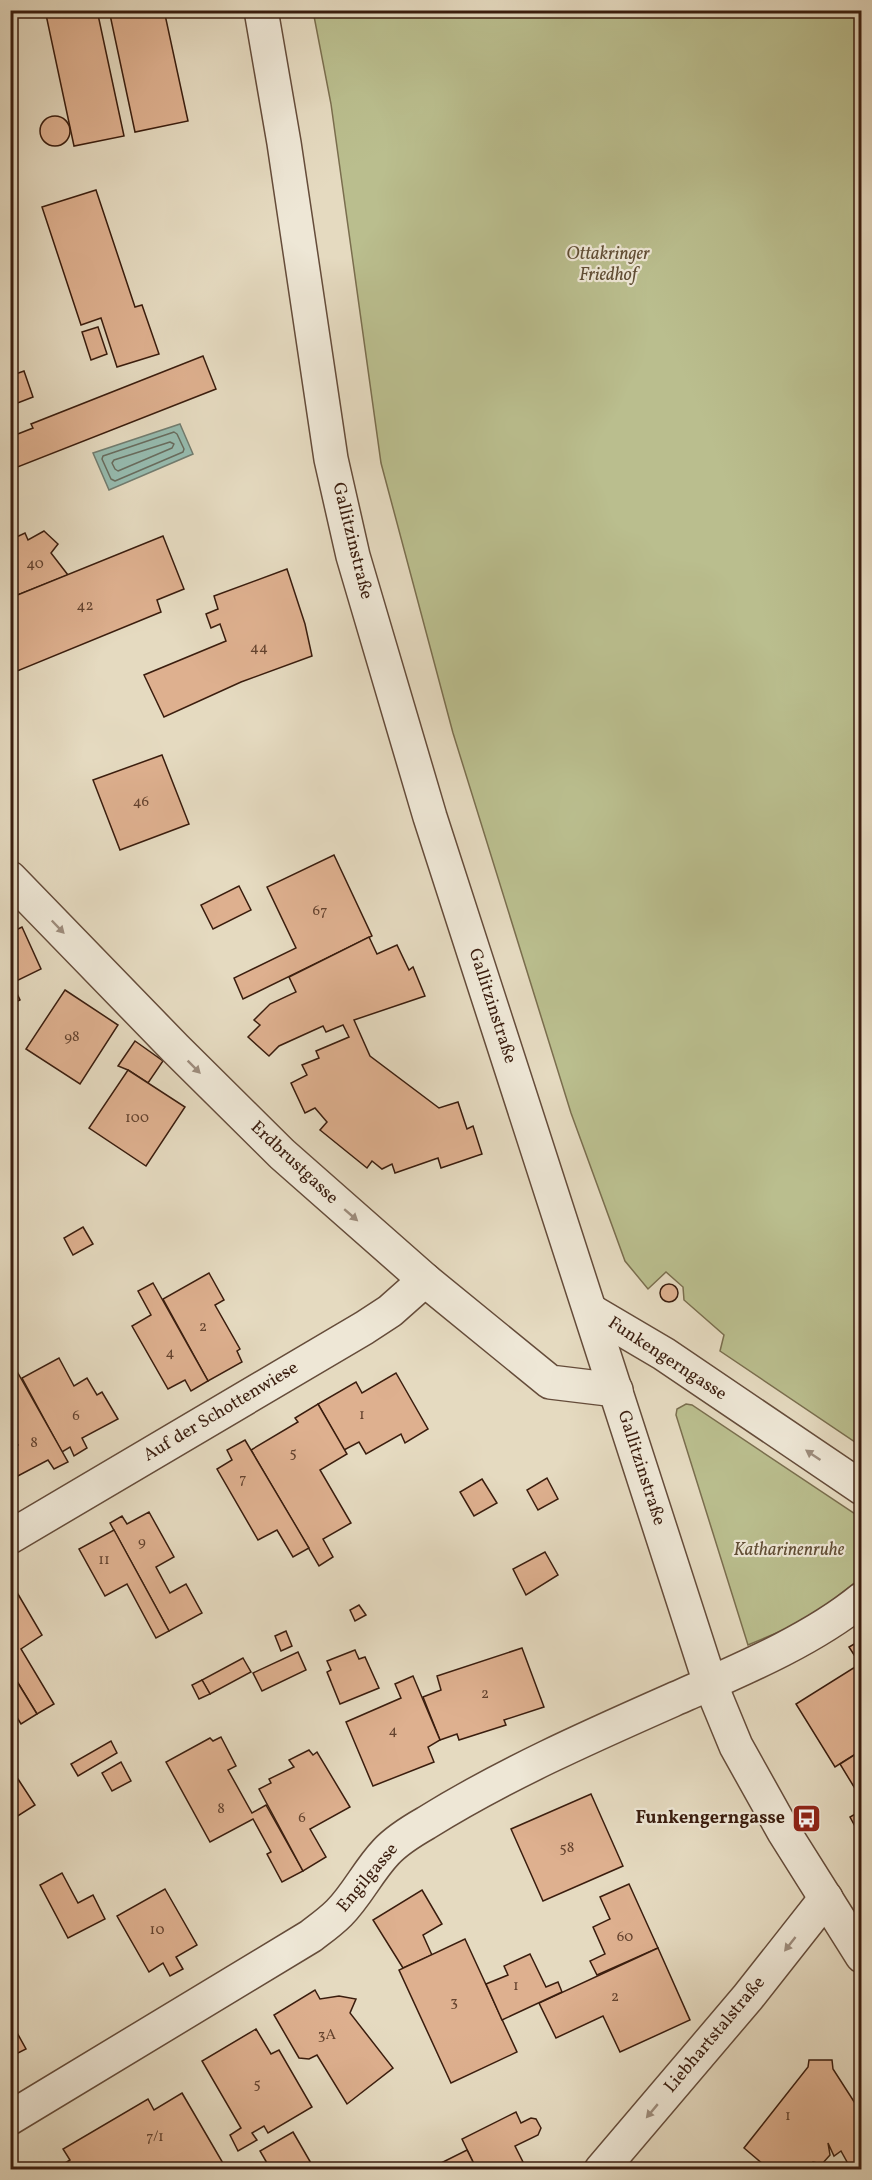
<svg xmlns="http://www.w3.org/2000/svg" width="872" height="2180" font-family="Vollkorn,serif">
	<rect width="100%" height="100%" fill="#e5dac0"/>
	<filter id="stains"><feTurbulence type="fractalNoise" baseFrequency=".00333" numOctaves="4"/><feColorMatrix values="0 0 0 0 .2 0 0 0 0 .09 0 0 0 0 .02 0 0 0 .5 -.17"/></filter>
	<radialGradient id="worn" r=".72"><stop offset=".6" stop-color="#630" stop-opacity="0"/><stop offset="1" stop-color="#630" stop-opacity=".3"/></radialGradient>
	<g fill="#babe8e" stroke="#7a6e4e" stroke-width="1.5">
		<polygon points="313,11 861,11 861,1446 720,1351 724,1335 684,1300 683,1287 666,1272 648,1289 625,1261 571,1113 453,733 381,463 331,104"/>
		<polygon points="686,1404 692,1405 861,1518 861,1578 805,1621 748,1645 676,1415 677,1409"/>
	</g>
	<polygon fill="#96bbaf" stroke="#717c6f" stroke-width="1.5" points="180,424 193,454 109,490 93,453"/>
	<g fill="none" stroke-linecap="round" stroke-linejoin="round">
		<g stroke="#686c5e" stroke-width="1.5">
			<polygon points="174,432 177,434 184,449 183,452 115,481 111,479 102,459 103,456"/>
			<polygon points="170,442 174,444 172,448 118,471 115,469 112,463 114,460"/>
		</g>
	</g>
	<g fill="#deb08f" stroke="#3a1d0e" stroke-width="1.5">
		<polygon points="45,10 97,10 124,136 74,146"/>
		<polygon points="109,10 164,10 188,121 135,132"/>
		<circle cx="55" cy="131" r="15"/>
		<polygon points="96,190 135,307 142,305 159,354 117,367 101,318 81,325 42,207"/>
		<polygon points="98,327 107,354 91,360 82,332"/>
		<polygon points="203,356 216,389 10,470 10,437 33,428 31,424"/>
		<polygon points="24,371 33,397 10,406 10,376"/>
		<polygon points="44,531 58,544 51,553 68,575 10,598 10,540 25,533 28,540"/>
		<polygon points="163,536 184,589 157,600 161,612 10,674 10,598"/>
		<polygon points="287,569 305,624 312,656 241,682 164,717 144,675 226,641 220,624 211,628 206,614 218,609 214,596"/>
		<polygon points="162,755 189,824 120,850 93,780"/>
		<polygon points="334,855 372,936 243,999 234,978 296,948 267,887"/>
		<polygon points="239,886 251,910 213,929 201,905"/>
		<polygon points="22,927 41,969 12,983 20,1000 10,1005 10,933"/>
		<polygon points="369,937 377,954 397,945 409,970 413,967 425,996 354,1020 370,1056 439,1108 458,1102 467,1129 473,1126 482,1154 441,1168 438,1158 395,1173 392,1164 382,1169 372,1161 367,1168 320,1130 327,1122 315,1108 305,1113 291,1083 307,1075 302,1065 319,1058 316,1051 349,1037 343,1025 326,1032 323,1026 279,1046 269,1056 248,1037 260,1025 254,1020 270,1004 296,992 289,977"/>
		<polygon points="65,990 118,1025 80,1084 26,1049"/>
		<polygon points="135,1041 163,1061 148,1083 128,1070 118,1066"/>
		<polygon points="128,1070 185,1107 146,1166 89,1128"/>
		<polygon points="83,1227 93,1244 73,1255 64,1238"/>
		<polygon points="209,1273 224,1300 215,1305 240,1349 237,1351 242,1362 208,1381 163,1299"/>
		<polygon points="153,1283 208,1381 191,1391 185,1380 168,1389 132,1326 151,1315 138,1291"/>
		<circle cx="669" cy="1293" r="9"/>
		<polygon points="59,1358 74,1386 87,1378 97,1395 102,1392 118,1419 82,1438 87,1448 74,1456 70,1447 62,1452 22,1378"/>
		<polygon points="10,1359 68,1462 54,1469 48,1460 14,1478 10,1473 10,1449 18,1445 10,1433"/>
		<polygon points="396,1373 428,1429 405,1443 401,1434 366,1454 359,1442 344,1450 318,1404 356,1382 362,1393"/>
		<polygon points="318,1404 347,1454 320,1470 351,1523 323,1539 333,1557 319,1566 251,1450 298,1422 295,1418"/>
		<polygon points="245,1440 309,1548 293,1557 277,1530 258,1540 217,1469 232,1460 227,1450"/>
		<polygon points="547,1478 558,1499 538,1510 527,1490"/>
		<polygon points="482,1479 497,1503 474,1516 460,1492"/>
		<polygon points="149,1512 174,1557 156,1567 170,1593 186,1584 202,1613 169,1631 110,1523 122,1516 127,1524"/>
		<polygon points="114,1530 169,1631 156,1638 127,1584 105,1596 79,1549"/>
		<polygon points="545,1552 558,1575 526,1595 513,1569"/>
		<polygon points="15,1589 42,1635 21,1649 54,1704 37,1714 10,1670 10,1592"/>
		<polygon points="359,1605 366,1615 355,1621 350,1610"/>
		<polygon points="286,1631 292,1646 281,1651 275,1636"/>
		<polygon points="861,1640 862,1750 835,1767 796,1704 860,1664 849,1647"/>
		<polygon points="522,1648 544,1707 504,1720 506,1725 459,1740 457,1734 440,1740 423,1697 441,1690 437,1676"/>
		<polygon points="355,1650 359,1659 365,1657 379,1688 340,1704 327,1672 331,1670 327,1661"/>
		<polygon points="298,1652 306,1670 262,1691 253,1673"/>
		<polygon points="243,1658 251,1672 210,1694 202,1680"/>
		<polygon points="10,1670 37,1714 21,1724 10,1706"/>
		<polygon points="413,1676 440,1740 428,1747 434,1762 373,1786 346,1722 401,1698 395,1684"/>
		<polygon points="202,1680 210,1694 199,1699 192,1685"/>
		<polygon points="221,1737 236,1766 228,1770 252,1813 266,1805 303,1871 282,1882 267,1854 271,1852 253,1819 210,1842 166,1762 210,1738 213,1741"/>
		<polygon points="111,1741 117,1753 78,1776 71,1764"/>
		<polygon points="309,1750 313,1755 317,1752 350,1807 310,1829 326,1857 303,1871 259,1789 271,1783 269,1779 294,1767 289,1760"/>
		<polygon points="862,1750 862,1800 840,1764"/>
		<polygon points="121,1762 131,1781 112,1791 102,1773"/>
		<polygon points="18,1779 35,1805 13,1819 10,1815 10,1783"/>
		<polygon points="591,1794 623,1866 543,1901 511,1829"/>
		<polygon points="862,1810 862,1825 856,1828 850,1817"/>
		<polygon points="62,1873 78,1903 93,1895 105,1919 68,1938 40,1885"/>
		<polygon points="629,1884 658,1948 597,1975 590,1961 605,1954 593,1927 610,1919 600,1897"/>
		<polygon points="165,1889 197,1945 176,1957 183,1969 170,1976 163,1963 149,1972 117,1916"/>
		<polygon points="422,1890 442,1924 423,1935 432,1955 403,1968 373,1920"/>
		<polygon points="465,1939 517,2052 451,2083 399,1970"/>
		<polygon points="658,1948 690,2020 620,2052 603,2016 556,2038 539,2003"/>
		<polygon points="530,1954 546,1987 558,1982 562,1992 502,2020 486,1984 508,1975 504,1966"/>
		<polygon points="315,1990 320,1999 339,1996 356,1999 350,2013 393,2068 347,2104 317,2055 309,2059 299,2058 274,2015"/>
		<polygon points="10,2020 26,2049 10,2057"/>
		<polygon points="256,2029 271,2054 279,2050 312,2107 268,2133 264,2126 252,2133 257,2140 238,2151 230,2135 241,2128 202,2061"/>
		<polygon points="809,2060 832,2060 833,2069 862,2114 862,2165 851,2169 841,2151 834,2156 828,2143 830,2155 822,2164 813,2162 807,2170 770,2170 744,2148 808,2067"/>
		<polygon points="182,2093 227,2170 54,2170 70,2160 63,2149 148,2099 154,2110"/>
		<polygon points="516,2112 521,2123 531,2118 536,2119 541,2128 538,2135 515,2146 523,2162 507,2170 495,2170 492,2163 486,2166 485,2170 477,2170 462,2139"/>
		<polygon points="293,2132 315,2170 271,2170 260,2151"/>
		<polygon points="467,2150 477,2170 427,2170"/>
	</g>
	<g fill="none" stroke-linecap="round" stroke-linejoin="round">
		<defs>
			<g id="minor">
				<polyline points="261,10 284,143 331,459 353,556 430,817 710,1683 736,1746 784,1832 862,1956"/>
				<polyline points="10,878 175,1048 282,1154 425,1280 550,1382 616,1390"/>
				<polyline points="591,1311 664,1354 862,1488"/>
				<polyline points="10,1537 364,1328 390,1311 425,1280"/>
				<path d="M10,2118l301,-182c9,-7 19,-14 28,-23 18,-18 29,-42 47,-61 11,-12 26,-21 40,-29 82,-51 172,-90 260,-129 59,-26 127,-55 176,-95"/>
				<polyline points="601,2170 748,1997 826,1898"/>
			</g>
		</defs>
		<use href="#minor" stroke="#654c3a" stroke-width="36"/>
		<use href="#minor" stroke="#eee7d6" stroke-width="33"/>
	</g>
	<defs><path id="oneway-solid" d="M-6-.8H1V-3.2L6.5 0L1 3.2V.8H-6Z" transform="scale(1.5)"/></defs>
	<g fill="#9d8c7c">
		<use href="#oneway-solid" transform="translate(58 927) rotate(46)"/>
		<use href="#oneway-solid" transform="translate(194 1067) rotate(45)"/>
		<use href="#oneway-solid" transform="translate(351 1215) rotate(41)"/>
		<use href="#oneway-solid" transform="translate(813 1455) rotate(-146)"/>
		<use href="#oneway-solid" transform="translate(790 1944) rotate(128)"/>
		<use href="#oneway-solid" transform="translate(652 2111) rotate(130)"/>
	</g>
	<defs>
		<symbol id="bus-square" viewBox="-11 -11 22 22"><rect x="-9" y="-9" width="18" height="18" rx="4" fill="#8f2418" stroke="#eee7d6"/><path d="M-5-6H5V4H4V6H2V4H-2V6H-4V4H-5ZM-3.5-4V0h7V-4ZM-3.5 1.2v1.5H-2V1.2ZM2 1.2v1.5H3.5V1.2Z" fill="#fff"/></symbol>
	</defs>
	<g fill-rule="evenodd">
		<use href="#bus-square" x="790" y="1802" width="33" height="33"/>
	</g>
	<g text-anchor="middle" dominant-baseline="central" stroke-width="4.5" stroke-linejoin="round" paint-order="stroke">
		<g font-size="15" fill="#63422e">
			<text x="35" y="564">40</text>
			<text x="85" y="606">42</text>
			<text x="259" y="648">44</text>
			<text x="141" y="802">46</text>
			<text x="320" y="911">67</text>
			<text x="72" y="1037">98</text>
			<text x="137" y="1118">100</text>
			<text x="203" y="1327">2</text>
			<text x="170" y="1353">4</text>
			<text x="362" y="1415">1</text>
			<text x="76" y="1416">6</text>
			<text x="34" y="1443">8</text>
			<text x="293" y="1453">5</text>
			<text x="243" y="1479">7</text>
			<text x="142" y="1542">9</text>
			<text x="104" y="1560">11</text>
			<text x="485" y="1694">2</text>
			<text x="393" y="1731">4</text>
			<text x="221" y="1809">8</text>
			<text x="302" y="1818">6</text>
			<text x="567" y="1848">58</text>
			<text x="157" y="1930">10</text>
			<text x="625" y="1937">60</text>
			<text x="516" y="1986">1</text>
			<text x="615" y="1997">2</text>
			<text x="454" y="2002">3</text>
			<text x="327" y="2035">3A</text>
			<text x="257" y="2084">5</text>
			<text x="788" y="2116">1</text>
			<text x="155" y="2137">7/1</text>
		</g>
		<g font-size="18" font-style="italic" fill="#604d34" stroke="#eee7d6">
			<text x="608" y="254">Ottakringer<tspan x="608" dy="21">Friedhof</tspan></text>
			<text x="789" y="1550">Katharinenruhe</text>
		</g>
		<g font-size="18" fill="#3a1d0e" stroke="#eee7d6">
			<text transform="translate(352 541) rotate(76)">Gallitzinstraße</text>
			<text transform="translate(492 1006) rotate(72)">Gallitzinstraße</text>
			<text transform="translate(294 1163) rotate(43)">Erdbrustgasse</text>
			<text transform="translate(667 1359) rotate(33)">Funkengerngasse</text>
			<text transform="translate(221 1412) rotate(-31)">Auf der Schottenwiese</text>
			<text transform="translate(641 1468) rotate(72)">Gallitzinstraße</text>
			<text transform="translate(368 1878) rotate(-50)">Engilgasse</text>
			<text transform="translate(715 2035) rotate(-50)">Liebhartstalstraße</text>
		</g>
		<g font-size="18" font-weight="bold" fill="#3a1d0e" stroke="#eee7d6" text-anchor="end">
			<text x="785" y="1818">Funkengerngasse</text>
		</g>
	</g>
	<rect width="872" height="2180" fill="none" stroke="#e5dac0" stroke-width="36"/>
	<rect x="12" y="12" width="848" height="2156" fill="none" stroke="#3a1d0e" stroke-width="3"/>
	<rect x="18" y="18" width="836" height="2144" fill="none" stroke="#3a1d0e" stroke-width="1.5"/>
	<rect width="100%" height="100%" filter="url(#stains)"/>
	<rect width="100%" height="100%" fill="url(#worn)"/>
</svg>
